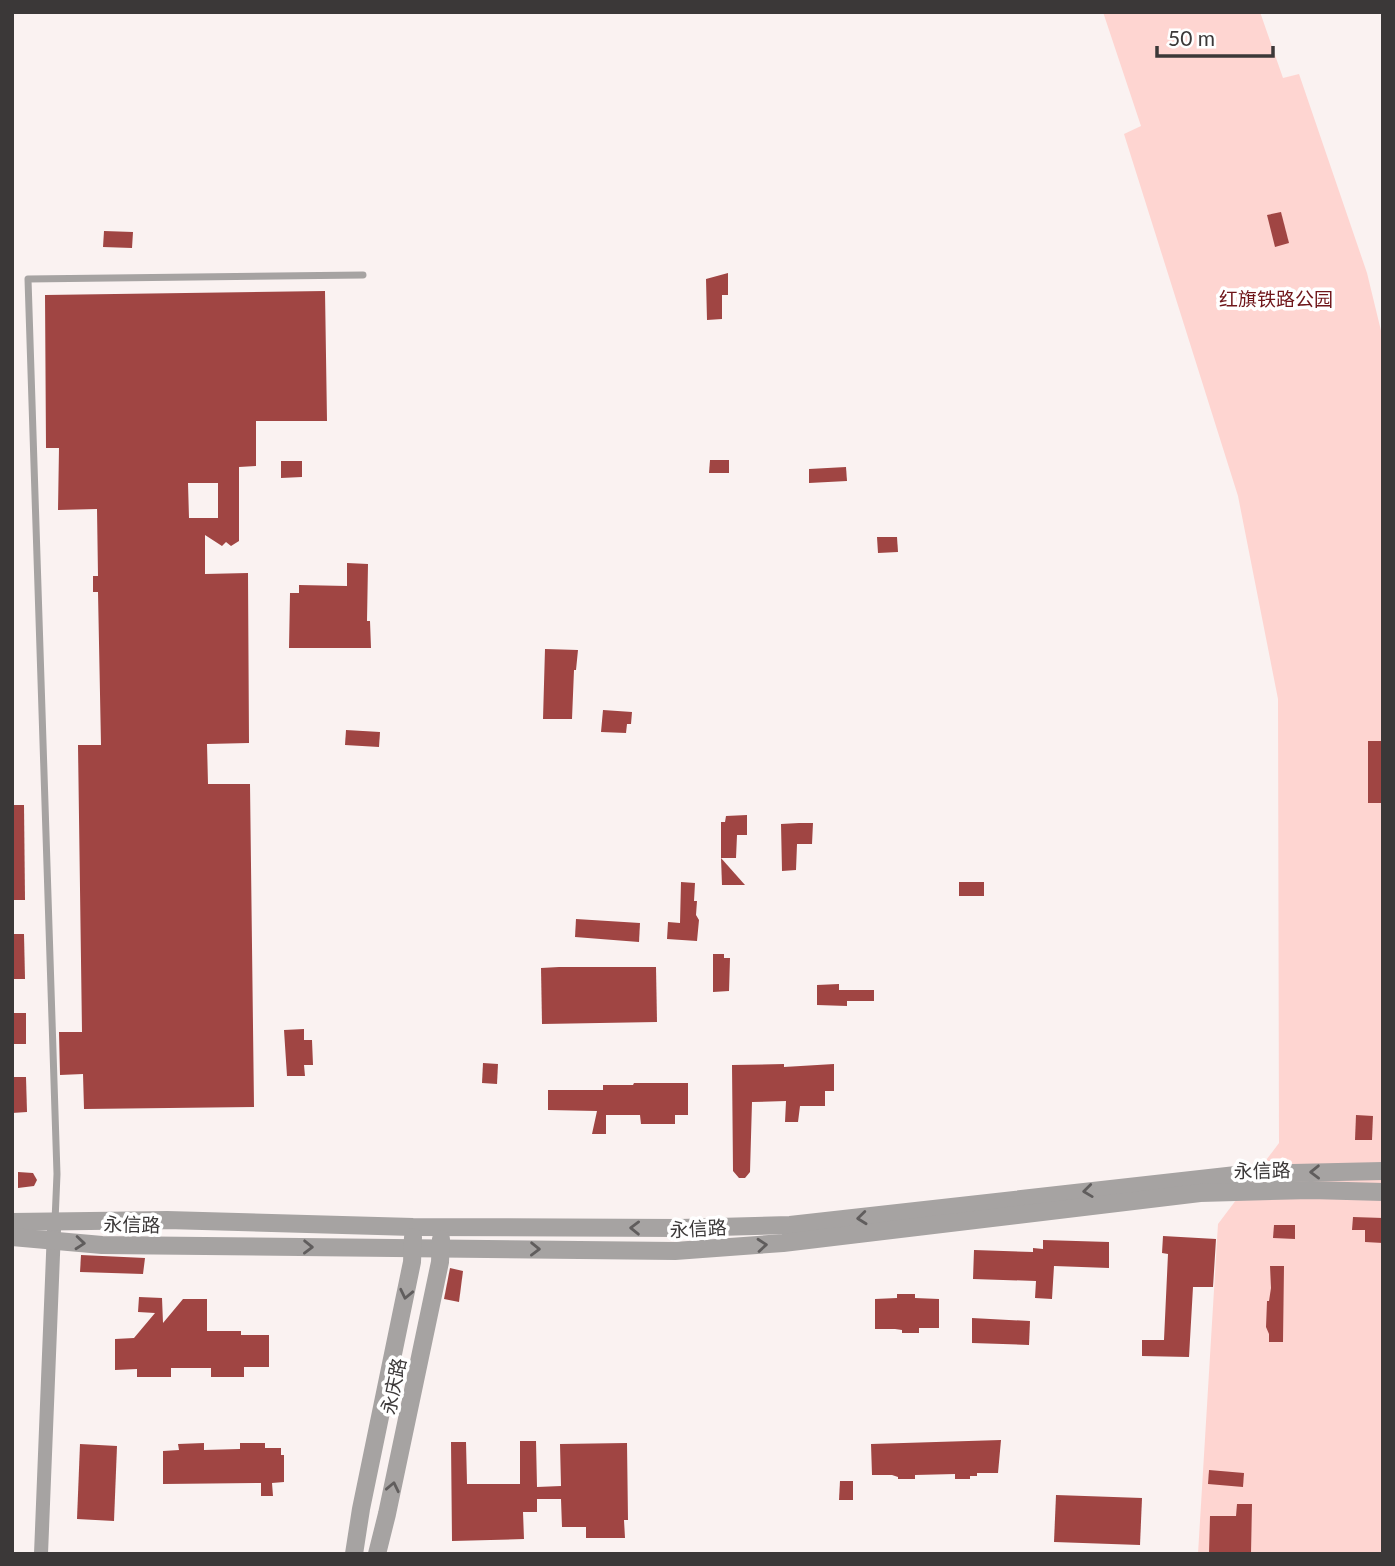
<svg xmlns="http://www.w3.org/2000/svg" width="1395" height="1566" font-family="Lato,'Noto Sans SC',sans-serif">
	<rect width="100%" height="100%" fill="#faf2f1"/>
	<polygon fill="#fed5d1" points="1103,12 1260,12 1283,78 1299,74 1367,273 1383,339 1383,1554 1198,1554 1218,1224 1279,1143 1278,699 1238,496 1124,134 1141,126"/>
	<g fill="#a04543" fill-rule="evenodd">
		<polygon points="1281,212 1289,243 1275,247 1267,215"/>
		<polygon points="104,231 133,232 132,248 103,247"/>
		<polygon points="728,273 728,295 722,295 722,319 707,320 706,279"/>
		<path d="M325,291l2,130h-71v45l-17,1v74l-8,5 -5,-4 -4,4 -17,-11v39l43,-1 1,170 -42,1 1,40h42l4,323 -170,2 -1,-35 -23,1 -1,-43h23l-4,-287h23l-3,-153h-5v-16h5l-1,-67 -39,1 1,-62h-13l-1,-153zM188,483h30v35h-29z"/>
		<polygon points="710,460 729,460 729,473 709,473"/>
		<polygon points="281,461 302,461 302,477 281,478"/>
		<polygon points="846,467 847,481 809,483 809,469"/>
		<polygon points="877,537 897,537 898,552 878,553"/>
		<polygon points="347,563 368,564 367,621 370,621 371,648 289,648 290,593 299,593 299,585 347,586"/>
		<polygon points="545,649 578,650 576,670 574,670 572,719 543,719"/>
		<polygon points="603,710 632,712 631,724 627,724 626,733 601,732"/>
		<polygon points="346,730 380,732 379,747 345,745"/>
		<rect x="1368" y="741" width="14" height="62"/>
		<polygon points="12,805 24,805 25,900 12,900"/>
		<polygon points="747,815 747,835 737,835 736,858 721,858 721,822 725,822 726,816"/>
		<polygon points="799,823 813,823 812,844 797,844 796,870 782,871 781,824"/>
		<polygon points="721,858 745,885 722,885"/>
		<polygon points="681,882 695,883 694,901 697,901 696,915 699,920 697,941 667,939 668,922 680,923"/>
		<rect x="959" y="882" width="25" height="14"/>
		<polygon points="576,919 640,923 639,942 575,937"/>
		<polygon points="12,934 24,934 25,979 12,979"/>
		<polygon points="713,954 724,954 724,958 730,958 729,991 713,992"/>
		<polygon points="559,967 656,967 657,1022 542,1024 541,968"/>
		<polygon points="839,984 839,990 874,990 874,1001 847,1001 847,1006 817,1005 817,985"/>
		<rect x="12" y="1013" width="14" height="31"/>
		<polygon points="304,1029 304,1040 312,1040 313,1065 304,1065 305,1076 287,1076 284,1030"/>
		<polygon points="483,1063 498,1064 497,1084 482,1083"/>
		<polygon points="784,1064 784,1067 834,1064 834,1091 825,1091 825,1106 800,1106 798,1122 785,1122 786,1101 752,1102 750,1172 745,1178 739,1178 733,1171 732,1065"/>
		<polygon points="12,1077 26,1077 27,1112 12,1113"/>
		<polygon points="634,1083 688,1083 688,1115 675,1115 675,1124 641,1124 640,1115 606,1115 606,1134 592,1134 597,1111 548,1110 548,1090 603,1090 603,1085 633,1085"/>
		<polygon points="1356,1115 1373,1116 1372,1140 1355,1140"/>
		<polygon points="18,1172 33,1173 37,1180 34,1186 18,1188"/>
		<polygon points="1353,1217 1383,1218 1383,1243 1365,1242 1365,1230 1352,1230"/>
		<polygon points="1274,1225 1295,1225 1295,1239 1273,1238"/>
		<polygon points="1163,1236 1216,1239 1213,1287 1193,1287 1189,1357 1142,1356 1142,1340 1164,1340 1168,1254 1162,1253"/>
		<polygon points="1043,1240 1109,1242 1109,1268 1054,1266 1052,1299 1035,1298 1036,1281 973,1279 974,1250 1033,1252 1033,1248 1043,1249"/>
		<polygon points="81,1255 145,1258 143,1274 80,1272"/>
		<polygon points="1270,1266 1284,1266 1283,1342 1269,1342 1269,1334 1266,1327 1267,1301 1269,1301 1271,1288"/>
		<polygon points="450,1268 463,1271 459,1302 444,1299"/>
		<polygon points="897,1294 915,1294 915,1298 939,1299 939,1328 919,1328 919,1333 902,1333 902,1330 895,1329 875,1329 875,1299 897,1298"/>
		<polygon points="139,1297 162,1298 163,1323 183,1299 207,1299 207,1331 241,1331 241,1335 269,1335 269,1367 244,1367 244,1377 211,1377 211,1368 171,1368 171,1377 137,1377 137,1369 115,1370 115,1339 134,1338 155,1313 138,1312"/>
		<polygon points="972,1318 1030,1321 1029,1345 972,1343"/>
		<polygon points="1001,1440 998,1473 977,1473 977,1476 970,1476 970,1479 955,1479 955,1474 915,1475 915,1479 898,1479 898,1477 892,1475 872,1475 871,1444"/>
		<polygon points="520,1441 536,1441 537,1487 561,1486 560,1444 627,1443 628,1520 624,1520 625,1538 586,1538 586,1527 562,1527 561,1499 537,1499 537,1512 523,1512 524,1539 452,1541 451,1442 466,1442 467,1484 520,1484"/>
		<polygon points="204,1443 204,1450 240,1449 240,1443 265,1443 265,1448 281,1448 281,1455 284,1455 284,1482 272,1483 273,1496 261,1496 261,1483 163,1484 163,1451 179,1450 178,1444"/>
		<polygon points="80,1444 117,1446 114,1521 77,1519"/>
		<polygon points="1209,1470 1244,1473 1243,1487 1208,1484"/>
		<polygon points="840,1481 853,1481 853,1500 839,1500"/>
		<polygon points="1056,1495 1142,1498 1140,1545 1054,1542"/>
		<polygon points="1237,1504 1252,1504 1251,1554 1209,1554 1210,1516 1236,1516"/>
	</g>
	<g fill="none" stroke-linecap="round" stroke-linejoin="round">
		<polyline stroke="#a6a3a2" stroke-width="7" points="55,1221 57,1174 28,279 363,275"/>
		<polyline stroke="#a6a3a2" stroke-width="14" points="41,1554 54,1230"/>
		<g stroke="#a6a3a2" stroke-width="18">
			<polyline points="12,1222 167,1220 413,1227 680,1228 790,1225 1245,1174 1383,1171"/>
			<polyline points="12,1237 102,1245 675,1251 783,1243 1200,1193 1311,1190 1383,1192"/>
			<polyline points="354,1554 361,1509 412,1262 413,1237"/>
			<polyline points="377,1554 387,1514 440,1262 441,1239"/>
		</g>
	</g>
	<defs><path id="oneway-chevron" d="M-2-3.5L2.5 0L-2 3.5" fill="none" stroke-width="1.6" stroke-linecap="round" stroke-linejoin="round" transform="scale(1.75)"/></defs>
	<g stroke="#605d5d">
		<use href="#oneway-chevron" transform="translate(1315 1172) rotate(179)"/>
		<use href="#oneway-chevron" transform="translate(1088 1191) rotate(173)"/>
		<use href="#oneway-chevron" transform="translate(862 1218) rotate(174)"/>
		<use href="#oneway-chevron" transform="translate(635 1228) rotate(-179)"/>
		<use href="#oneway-chevron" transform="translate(80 1243) rotate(5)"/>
		<use href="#oneway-chevron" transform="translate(762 1245) rotate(-5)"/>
		<use href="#oneway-chevron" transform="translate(308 1247) rotate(1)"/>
		<use href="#oneway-chevron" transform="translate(535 1249) rotate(1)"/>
		<use href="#oneway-chevron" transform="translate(406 1294) rotate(102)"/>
		<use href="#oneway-chevron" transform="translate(393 1487) rotate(-78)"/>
	</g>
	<g text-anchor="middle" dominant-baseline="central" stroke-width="7" stroke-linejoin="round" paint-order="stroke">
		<g font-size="19" fill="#6f161a" stroke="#fff">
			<text x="1276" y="298">红旗铁路公园</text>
		</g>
		<g font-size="19" fill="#3b3838" stroke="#fff">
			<text transform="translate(1262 1170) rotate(-1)">永信路</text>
			<text transform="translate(132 1224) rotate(1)">永信路</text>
			<text transform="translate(698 1228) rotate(-3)">永信路</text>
			<text transform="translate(393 1386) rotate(-78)">永庆路</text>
		</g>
	</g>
	<rect width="1395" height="1566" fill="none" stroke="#3b3838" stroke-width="28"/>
	<path d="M1157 46v10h116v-10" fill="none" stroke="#3b3838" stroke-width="3.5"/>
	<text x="1168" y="46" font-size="21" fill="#3b3838" stroke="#ffffff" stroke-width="5" paint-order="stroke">50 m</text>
</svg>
